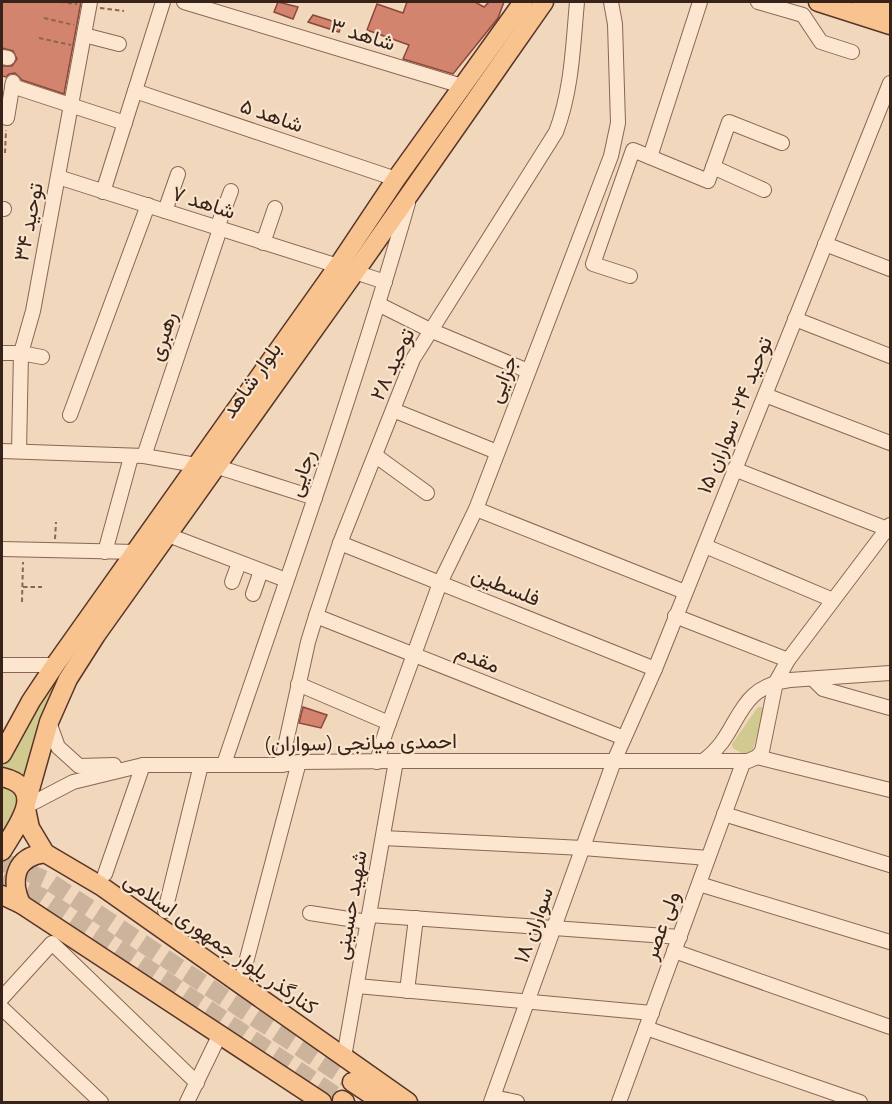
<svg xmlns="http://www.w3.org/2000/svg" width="892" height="1104" font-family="'Zilla Slab',Vazirmatn,serif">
	<rect width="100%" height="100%" fill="#f1d7bc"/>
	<g fill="#d0ca8f">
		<polygon points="66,660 45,719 30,782 13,770 2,767 2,762"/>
		<polygon points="758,707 762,707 764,711 752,752 743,754 733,748 732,744"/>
		<polygon points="2,785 11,790 20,803 2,840"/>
	</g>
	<g fill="#d3846e" stroke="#8b4838" stroke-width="1.5">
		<polygon points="2,2 81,2 64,94 22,80 15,73 9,74 6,77 2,76 2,66 12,66 17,59 13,51 2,48"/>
		<polygon points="278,2 298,7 293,19 274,12"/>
		<polygon points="407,2 475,2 484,7 489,2 504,2 498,18 453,74 403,59 409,45 367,30 377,4 403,13"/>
		<polygon points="313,15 342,24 339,32 308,22"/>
		<polygon points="303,707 327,715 321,728 299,723"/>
	</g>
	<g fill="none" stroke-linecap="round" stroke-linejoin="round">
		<g stroke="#ccb39c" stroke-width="18" stroke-dasharray="18 9" stroke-linecap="butt">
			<polyline points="2,863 11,865 50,882 352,1082"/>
			<polyline points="2,880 42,897 342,1100"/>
		</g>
		<defs>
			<g id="minor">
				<polyline points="184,2 462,86"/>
				<polyline points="758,2 803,15 821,42 852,52"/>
				<polyline points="84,35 119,44"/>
				<polyline points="2,57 8,58"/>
				<polyline points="12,86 125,123"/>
				<polyline points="135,91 396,179"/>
				<polyline points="2,117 7,118 13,82"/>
				<polyline points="650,157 700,2"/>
				<polyline points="713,167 729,122 782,143"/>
				<polyline points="58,177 338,266"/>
				<polyline points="103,192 163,2"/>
				<polyline points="2,209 4,209"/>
				<polyline points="165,211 178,174"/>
				<polyline points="217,228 231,191"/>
				<polyline points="263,243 275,208"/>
				<polyline points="825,244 890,269"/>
				<polyline points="355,272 385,282"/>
				<polyline points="630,276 593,264 633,150 708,181 713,167 764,190"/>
				<polyline points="378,304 430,330 528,371"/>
				<polyline points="795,319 890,356"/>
				<polyline points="2,353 21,353 42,357"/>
				<polyline points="765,395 890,443"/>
				<polyline points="393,410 497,452"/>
				<polyline points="70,415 148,205"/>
				<polyline points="2,451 144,456 196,465"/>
				<polyline points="19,451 21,353 33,311 90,2"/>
				<polyline points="144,456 220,229"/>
				<polyline points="376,456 427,493"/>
				<polyline points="218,467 315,498"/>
				<polyline points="734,469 890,530"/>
				<polyline points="476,509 685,592"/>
				<polyline points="168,535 286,580"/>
				<polyline points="340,543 655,669"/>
				<polyline points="705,546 833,600"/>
				<polyline points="2,549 136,552"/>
				<polyline points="105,552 131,457"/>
				<polyline points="232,582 239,563"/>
				<polyline points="253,594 261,571"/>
				<polyline points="316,616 624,738"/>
				<polyline points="675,616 788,660"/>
				<polyline points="2,665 55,665"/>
				<polyline points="813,679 823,689 890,708"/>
				<polyline points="298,684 389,723"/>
				<polyline points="49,722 58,747 79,766 114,765"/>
				<polyline points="757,757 890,790"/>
				<path d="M703,761c40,-29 29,-73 87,-81l100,-7"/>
				<polyline points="377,762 385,734 440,583 476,509 611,156 618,123 615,24 611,2"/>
				<path d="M224,764c63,-186 130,-372 184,-561"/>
				<path d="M281,765l27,-123 8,-26 24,-73 73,-184 143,-227c16,-42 17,-87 21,-130"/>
				<polyline points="27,806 73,782 143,765 281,765 299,762 396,761 748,761 757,757 762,751 776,682 788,660 890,525"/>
				<polyline points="724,814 890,865"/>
				<polyline points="383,838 583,848 708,858"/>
				<polyline points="105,874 143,765"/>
				<polyline points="699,884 890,942"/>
				<polyline points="165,911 201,765"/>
				<polyline points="310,913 368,922"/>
				<polyline points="369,915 680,937"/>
				<polyline points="674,951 890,1027"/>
				<polyline points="240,985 299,762"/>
				<polyline points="357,986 652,1013"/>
				<polyline points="407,991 416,918"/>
				<polyline points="2,998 52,943 197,1083"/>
				<polyline points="2,1008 101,1102"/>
				<polyline points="646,1028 860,1102"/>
				<polyline points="344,1057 396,761"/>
				<polyline points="493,1097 517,1102"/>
				<polyline points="187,1102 220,1034"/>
				<polyline points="491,1102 614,761 655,669 890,83"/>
				<polyline points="619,1102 743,763"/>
			</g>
			<g id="major">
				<polyline points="818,2 890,25"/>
				<polyline points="861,2 890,11"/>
				<polyline points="2,754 31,701 55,665 338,266 396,179 523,2"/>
				<path d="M2,777c47,11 14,50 0,74"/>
				<polyline points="27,800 49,722 68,679 96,635 355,272 544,2"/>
				<polyline points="26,809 30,828 45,853 101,886 408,1102"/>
				<polyline points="2,895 21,904 322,1102"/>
				<path d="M21,904c-11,-25 -6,-47 24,-51"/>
				<polyline points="352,1082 382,1102"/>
				<polyline points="342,1100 345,1102"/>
			</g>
		</defs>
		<use href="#minor" stroke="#8a6654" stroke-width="16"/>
		<use href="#major" stroke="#573529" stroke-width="21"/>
		<g stroke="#8a6654" stroke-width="2" stroke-dasharray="4.5 3" stroke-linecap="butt">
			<polyline points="60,2 77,4"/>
			<polyline points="100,8 124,11"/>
			<polyline points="44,18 74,25"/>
			<polyline points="39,38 71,45"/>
			<polyline points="5,153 6,130"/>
			<polyline points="55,539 56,522"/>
			<polyline points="23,587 42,587"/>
			<polyline points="22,602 23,562"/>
		</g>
		<use href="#minor" stroke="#fce6d0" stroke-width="14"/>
		<use href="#major" stroke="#f9c38f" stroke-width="18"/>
	</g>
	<g text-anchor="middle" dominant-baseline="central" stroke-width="4.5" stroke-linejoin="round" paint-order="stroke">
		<g font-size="21" fill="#38231a" stroke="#f8e3cc">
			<text transform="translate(363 34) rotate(17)">شاهد ۳</text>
			<text transform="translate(272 115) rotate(19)">شاهد ۵</text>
			<text transform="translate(204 202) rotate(18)">شاهد ۷</text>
			<text transform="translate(28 222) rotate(-79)">توحید ۳۴</text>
			<text transform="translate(162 336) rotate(-72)">رهبری</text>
			<text transform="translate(392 364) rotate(-65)">توحید ۲۸</text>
			<text transform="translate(502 379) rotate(-69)">جزایی</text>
			<text transform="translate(251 380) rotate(-55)">بلوار شاهد</text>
			<text transform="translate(734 415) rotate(-68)">توحید ۲۴- سواران ۱۵</text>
			<text transform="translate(301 473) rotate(-72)">رجایی</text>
			<text transform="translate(506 586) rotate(22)">فلسطین</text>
			<text transform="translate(478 658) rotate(22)">مقدم</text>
			<text transform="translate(361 742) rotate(-1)">احمدی میانجی (سواران)</text>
			<text transform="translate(350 905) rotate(-80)">شهید حسینی</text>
			<text transform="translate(533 925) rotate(-70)">سواران ۱۸</text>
			<text transform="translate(661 925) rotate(-70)">ولی عصر</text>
			<text transform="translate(221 943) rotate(35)">کنارگذر بلوار جمهوری اسلامی</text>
		</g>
	</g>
	<rect width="892" height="1104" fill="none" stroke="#38231a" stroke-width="6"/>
</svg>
